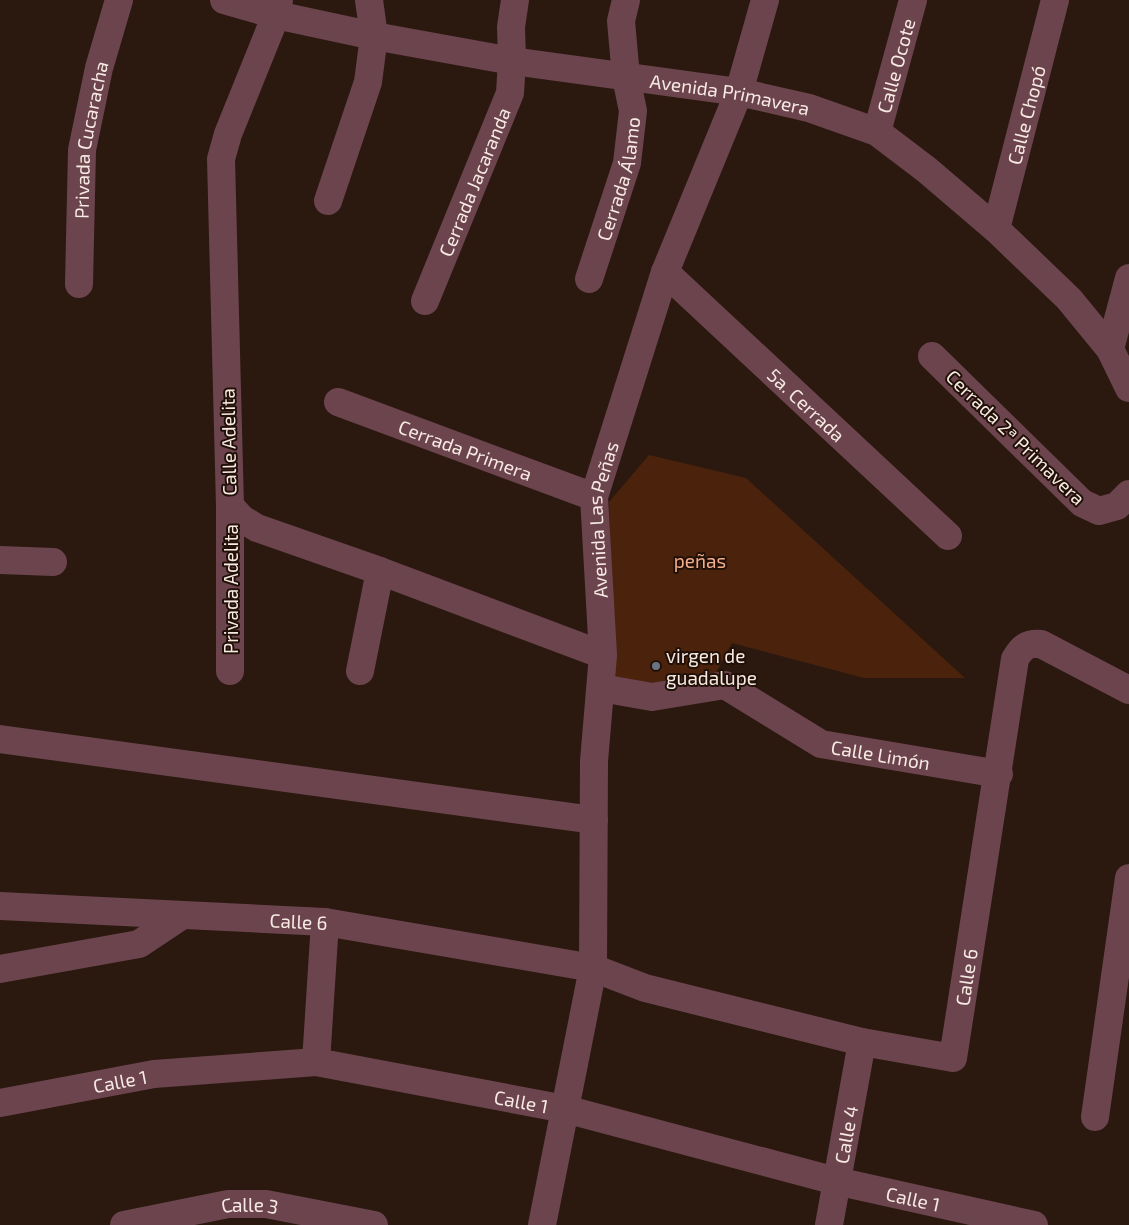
<svg xmlns="http://www.w3.org/2000/svg" width="1129" height="1225" font-family="'Exo 2',sans-serif">
	<rect width="100%" height="100%" fill="#2b190f"/>
	<polygon fill="#4b230d" points="649,455 746,478 965,678 864,678 732,643 712,680 615,686 609,502"/>
	<g fill="none" stroke-linecap="round" stroke-linejoin="round">
		<g stroke="#6c444e" stroke-width="28">
			<path id="s1" d="M877,132l36,-132"/>
			<polyline points="328,201 368,82 374,36 369,0"/>
			<path id="s2" d="M996,229l59,-229"/>
			<path id="s3" d="M665,272l283,264"/>
			<path id="s4" d="M589,279l38,-116 6,-52 -7,-34 -5,-56 5,-21"/>
			<path id="s5" d="M79,284l3,-134 17,-82 20,-68"/>
			<path id="s6" d="M425,301l85,-208 2,-32"/>
			<polyline points="1110,349 1129,278"/>
			<polyline points="932,356 1082,503 1099,511 1117,506 1129,494"/>
			<path id="s7" d="M338,402l256,95"/>
			<polyline points="230,506 242,519 257,528 380,571 603,655"/>
			<polyline points="0,560 53,562"/>
			<polyline points="230,671 230,506 221,159 228,134 276,15 279,0"/>
			<polyline points="360,671 380,571"/>
			<path id="s8" d="M601,688l51,9 73,-12 96,59 178,30"/>
			<polyline points="0,739 594,820"/>
			<path id="s9" d="M0,906l325,16 268,46 52,20 217,54 91,16 62,-399c7,-12 12,-16 26,-15l88,46"/>
			<polyline points="0,969 139,944 181,916"/>
			<polyline points="316,1062 325,922"/>
			<path id="s10" d="M0,1103l154,-29 162,-12 249,47 271,72 198,44"/>
			<polyline points="1095,1117 1129,878"/>
			<path id="s11" d="M124,1225l104,-21h38l108,21"/>
			<path id="s12" d="M542,1225l51,-257 1,-207 9,-106 -9,-158 71,-225 74,-180 26,-92"/>
			<path id="s13" d="M829,1225l33,-183"/>
		</g>
		<g stroke="#6c444e" stroke-width="28">
			<path id="s14" d="M224,0l52,15 98,21 138,25 227,31 70,16 68,24 50,38 69,59 73,70 41,50 19,39"/>
			<polyline points="512,61 511,27 515,0"/>
		</g>
	</g>
	<circle fill="#6b7280" stroke="#211007" stroke-width="2" cx="656" cy="666" r="5"/>
	<g text-anchor="middle" dominant-baseline="central" stroke-width="4" stroke-linejoin="round" paint-order="stroke">
		<g font-size="19" fill="#f7eae3" stroke="#211007">
			<text stroke="none"><textPath href="#s1" startOffset="69">Calle Ocote</textPath></text>
			<text stroke="none"><textPath href="#s14" startOffset="515">Avenida Primavera</textPath></text>
			<text stroke="none"><textPath href="#s2" startOffset="118">Calle Chopó</textPath></text>
			<text stroke="none"><textPath href="#s5" startOffset="145">Privada Cucaracha</textPath></text>
			<text stroke="none"><textPath href="#s4" startOffset="105">Cerrada Álamo</textPath></text>
			<text stroke="none"><textPath href="#s6" startOffset="129">Cerrada Jacaranda</textPath></text>
			<text stroke="none"><textPath href="#s3" startOffset="194">5a. Cerrada</textPath></text>
			<text transform="translate(1016 437) rotate(44)">Cerrada 2ª Primavera</text>
			<text transform="translate(228 442) rotate(-91)">Calle Adelita</text>
			<text stroke="none"><textPath href="#s7" startOffset="136">Cerrada Primera</textPath></text>
			<text stroke="none"><textPath href="#s12" startOffset="712">Avenida Las Peñas</textPath></text>
			<text transform="translate(230 589) rotate(-90)">Privada Adelita</text>
			<text stroke="none"><textPath href="#s8" startOffset="299">Calle Limón</textPath></text>
			<text stroke="none"><textPath href="#s9" startOffset="299">Calle 6</textPath></text>
			<text stroke="none"><textPath href="#s9" startOffset="1051">Calle 6</textPath></text>
			<text stroke="none"><textPath href="#s10" startOffset="122">Calle 1</textPath></text>
			<text stroke="none"><textPath href="#s10" startOffset="528">Calle 1</textPath></text>
			<text stroke="none"><textPath href="#s13" startOffset="92">Calle 4</textPath></text>
			<text stroke="none"><textPath href="#s10" startOffset="932">Calle 1</textPath></text>
			<text stroke="none"><textPath href="#s11" startOffset="128">Calle 3</textPath></text>
		</g>
		<g font-size="19" fill="#f3ad8a" stroke="#211007">
			<text x="700" y="560">peñas</text>
		</g>
		<g font-size="19" fill="#f7eae3" stroke="#211007" text-anchor="start">
			<text x="666" y="655">virgen de<tspan x="666" dy="22">guadalupe</tspan></text>
		</g>
	</g>
</svg>
